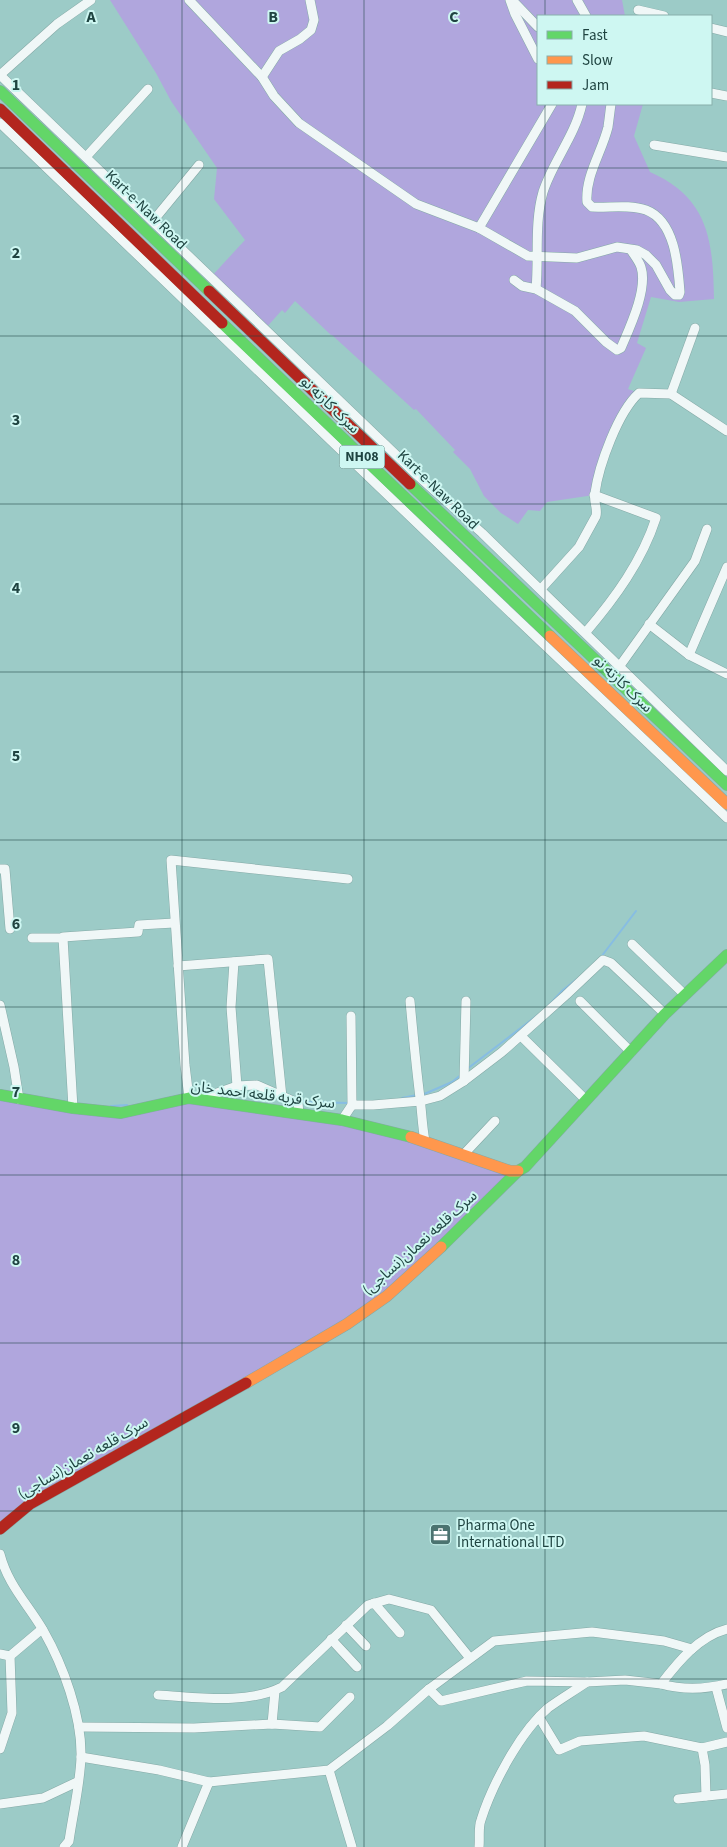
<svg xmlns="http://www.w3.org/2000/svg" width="727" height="1847" font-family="'Source Sans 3','Noto Sans Arabic',sans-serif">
	<rect width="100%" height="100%" fill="#9ccbc7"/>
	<g fill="#b0a6dd">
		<path d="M110,0h512l3,16h-87v88h105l-9,32 16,36c59,26 63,69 64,127l-35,3 -28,-5 -14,46 9,5 -18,41 11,4 -34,57 -11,45 -47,7 -7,9 -12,-1 -10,14 -17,-11 -17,-17 -14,-27 -17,-17 2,-2 -39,-41 -2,1 -82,-75h-1l-36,-34 -10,12 -3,-3 -17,19 -55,-51 35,-38 -31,-41 3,-31 -46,-67 -15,-28z"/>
		<polygon points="0,1095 121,1113 189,1098 342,1120 510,1171 387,1296 0,1529"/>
	</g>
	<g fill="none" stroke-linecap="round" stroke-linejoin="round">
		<g stroke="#87bde3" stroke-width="2">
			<polyline points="601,957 636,911"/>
			<polyline points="548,1006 563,990 577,979"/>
			<polyline points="467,1069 539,1014"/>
			<polyline points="422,1095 452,1082 462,1074"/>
			<polyline points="402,1098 417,1095"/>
			<polyline points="301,1100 305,1102 348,1103"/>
			<polyline points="111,1106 127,1105"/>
		</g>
		<defs>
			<g id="street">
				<path d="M189,0l73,77 12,19 25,27 117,81 63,24 49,28 49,2 40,-11 20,3 9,5 10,10 14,25 5,5h4l1,-3c-2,-27 -5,-71 -34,-82 -17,-6 -37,-2 -54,-3l-5,-5c-2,-26 15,-50 21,-75 1,-7 2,-16 3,-23"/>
				<polyline points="510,0 515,14 538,59"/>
				<polyline points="512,0 538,27"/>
				<polyline points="577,0 586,16"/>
				<polyline points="638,10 664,16"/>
				<polyline points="711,28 727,32"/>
				<polyline points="0,75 417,475 482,533 727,771"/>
				<polyline points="0,75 57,24 91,0"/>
				<polyline points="262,77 279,51 300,39 311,30 314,20 310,0"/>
				<polyline points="711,93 727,96"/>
				<polyline points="0,123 495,598 727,818"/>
				<polyline points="654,145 727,157"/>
				<polyline points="86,157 148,89"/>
				<polyline points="153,221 199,165"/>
				<polyline points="479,228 552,104"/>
				<path d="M514,280l8,6 14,3 39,22 31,31 11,8 4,-2c9,-21 27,-59 20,-81 -2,-6 -7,-12 -10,-17"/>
				<path d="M536,289c3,-32 -2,-66 7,-97 10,-31 32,-56 39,-88"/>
				<polyline points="671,394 695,328"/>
				<path d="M541,589l38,-42 17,-31c2,-8 -3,-15 -1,-23 4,-28 23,-81 44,-100l32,1 56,37"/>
				<polyline points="649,624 689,655 727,674"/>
				<path d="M586,632c29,-34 56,-71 70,-114l-62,-23"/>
				<polyline points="689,655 727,567"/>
				<polyline points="619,667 695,561 707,529"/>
				<polyline points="0,869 5,869 10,929"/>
				<polyline points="32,938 63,938 63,937 138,932 139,925 174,923"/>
				<polyline points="63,938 73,1108"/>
				<polyline points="632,944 685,995"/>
				<polyline points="234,962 231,1007 237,1086"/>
				<polyline points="178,966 268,959 282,1097"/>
				<path d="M410,1001c3,33 6,65 10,97 2,15 2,27 5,43"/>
				<polyline points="580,1001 631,1052"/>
				<polyline points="0,1005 14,1067 19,1099"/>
				<polyline points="521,1036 586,1100"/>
				<polyline points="464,1081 466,1001"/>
				<polyline points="189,1098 185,1065 171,860 348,879"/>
				<polyline points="200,1099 237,1086 257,1085 298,1103 299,1114"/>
				<polyline points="352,1105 373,1105 421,1101 440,1096 464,1081 502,1052 566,995 603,960 611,963 665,1014"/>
				<polyline points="342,1120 352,1105 351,1016"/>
				<polyline points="464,1154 495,1121"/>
				<path d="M0,1554c8,31 27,49 43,76 20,35 39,86 38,127 -1,28 -8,56 -12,84l-5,6"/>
				<polyline points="374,1603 400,1633"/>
				<polyline points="346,1625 366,1646"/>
				<polyline points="331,1639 357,1667"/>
				<polyline points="0,1654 10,1656 42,1629"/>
				<path d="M661,1684c21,6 45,5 66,0"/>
				<polyline points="716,1687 727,1728"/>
				<path d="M429,1689l12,12 86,-20 60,1 38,-2 36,4c17,-22 38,-48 66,-55"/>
				<path d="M158,1695c39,2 88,10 124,-8l86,-82 21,-6 42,11 38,47"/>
				<polyline points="539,1717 559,1750 580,1741 644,1736 702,1748 727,1742"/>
				<polyline points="272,1724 275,1691"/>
				<polyline points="79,1727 194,1728 272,1724 320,1727 350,1697"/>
				<polyline points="702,1748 705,1765 706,1796"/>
				<polyline points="0,1749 12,1713 10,1656"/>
				<polyline points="81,1757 159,1770 209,1782 329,1770 387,1726 429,1689 494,1641 592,1632 664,1641 692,1649"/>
				<polyline points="329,1770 352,1847"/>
				<polyline points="678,1799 727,1794"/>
				<polyline points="0,1804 43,1798 77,1782"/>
				<polyline points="182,1847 209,1782"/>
				<path d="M479,1847c1,-9 -1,-19 2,-27 11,-35 39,-88 67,-112 12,-9 26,-17 39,-26"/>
			</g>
			<g id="fast">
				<polyline points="0,91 209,291"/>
				<polyline points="222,323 550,636"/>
				<polyline points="410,484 727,785"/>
				<polyline points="0,1095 73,1108 121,1113 189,1098 342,1120 411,1137"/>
				<polyline points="441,1247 518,1171 525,1167 665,1014 727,955"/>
			</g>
			<g id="slow">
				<polyline points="550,636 727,804"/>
				<polyline points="411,1137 510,1171 518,1171"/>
				<polyline points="246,1383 347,1324 387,1296 441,1247"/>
			</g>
			<g id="jam">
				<polyline points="0,109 222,323"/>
				<polyline points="209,291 410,484"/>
				<polyline points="0,1529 30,1504 246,1383"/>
			</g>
		</defs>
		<use href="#street" stroke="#84a9a6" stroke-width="10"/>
		<use href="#fast" stroke="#84a9a6" stroke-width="12"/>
		<use href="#slow" stroke="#84a9a6" stroke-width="12"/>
		<use href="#jam" stroke="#84a9a6" stroke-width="12"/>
		<use href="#street" stroke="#f0f7f7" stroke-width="9"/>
		<use href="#fast" stroke="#63d668" stroke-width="11"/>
		<use href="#slow" stroke="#ff974d" stroke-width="11"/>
		<use href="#jam" stroke="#b3261e" stroke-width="11"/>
	</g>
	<path fill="none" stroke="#1f4441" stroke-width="1" stroke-opacity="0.55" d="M182,0v1847M364,0v1847M545,0v16M545,104v1743M0,168h727M0,336h727M0,504h727M0,672h727M0,840h727M0,1007h727M0,1175h727M0,1343h727M0,1511h727M0,1679h727"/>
	<defs>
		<symbol id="office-square" viewBox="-11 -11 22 22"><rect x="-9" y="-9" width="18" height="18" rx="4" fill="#4b7370" stroke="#cef7f2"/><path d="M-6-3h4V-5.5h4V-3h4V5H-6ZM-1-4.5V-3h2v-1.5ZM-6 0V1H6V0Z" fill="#fff"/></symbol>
	</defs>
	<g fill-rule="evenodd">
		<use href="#office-square" x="428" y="1522" width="25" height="25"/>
	</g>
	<g text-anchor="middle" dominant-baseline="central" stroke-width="4" stroke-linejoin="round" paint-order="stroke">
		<rect fill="#cef7f2" stroke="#547a76" stroke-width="1" x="339.5" y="445.5" width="45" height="23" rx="4"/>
		<g font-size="14" font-weight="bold" fill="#1f4441">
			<text x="362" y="457">NH08</text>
		</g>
		<g font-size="15" fill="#1f4441" stroke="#cef7f2">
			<text transform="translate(146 210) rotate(44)">Kart-e-Naw Road</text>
			<text transform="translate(330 405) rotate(44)">سرک کارته نو</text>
			<text transform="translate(438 490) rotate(44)">Kart-e-Naw Road</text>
			<text transform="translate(623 684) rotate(44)">سرک کارته نو</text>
			<text transform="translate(263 1095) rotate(7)">سرک قریه قلعه احمد خان</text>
			<text transform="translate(420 1243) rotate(-42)">سرک قلعه نعمان(نساجی)</text>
			<text transform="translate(83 1458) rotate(-30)">سرک قلعه نعمان(نساجی)</text>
		</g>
		<g font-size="15" fill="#1f4441" stroke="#cef7f2" text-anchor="start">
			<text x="457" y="1525">Pharma One<tspan x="457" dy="17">International LTD</tspan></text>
		</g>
	</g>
	<g font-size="16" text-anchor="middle" font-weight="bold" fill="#1f4441" stroke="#cef7f2" stroke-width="4" stroke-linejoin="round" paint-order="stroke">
		<text x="91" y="22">A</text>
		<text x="273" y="22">B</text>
		<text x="454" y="22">C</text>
		<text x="16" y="90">1</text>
		<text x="16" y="258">2</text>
		<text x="16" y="425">3</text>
		<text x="16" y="593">4</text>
		<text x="16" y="761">5</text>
		<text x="16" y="929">6</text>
		<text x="16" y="1097">7</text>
		<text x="16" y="1265">8</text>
		<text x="16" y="1433">9</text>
	</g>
	<rect x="537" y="15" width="175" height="90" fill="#cef7f2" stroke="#88afab"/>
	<rect x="547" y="31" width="25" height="8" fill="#63d668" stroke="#88afab"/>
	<text x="582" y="40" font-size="15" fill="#1f4441">Fast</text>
	<rect x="547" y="56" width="25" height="8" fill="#ff974d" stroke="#88afab"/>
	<text x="582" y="65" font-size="15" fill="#1f4441">Slow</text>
	<rect x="547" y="81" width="25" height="8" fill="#b3261e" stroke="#88afab"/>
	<text x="582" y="90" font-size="15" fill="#1f4441">Jam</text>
</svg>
